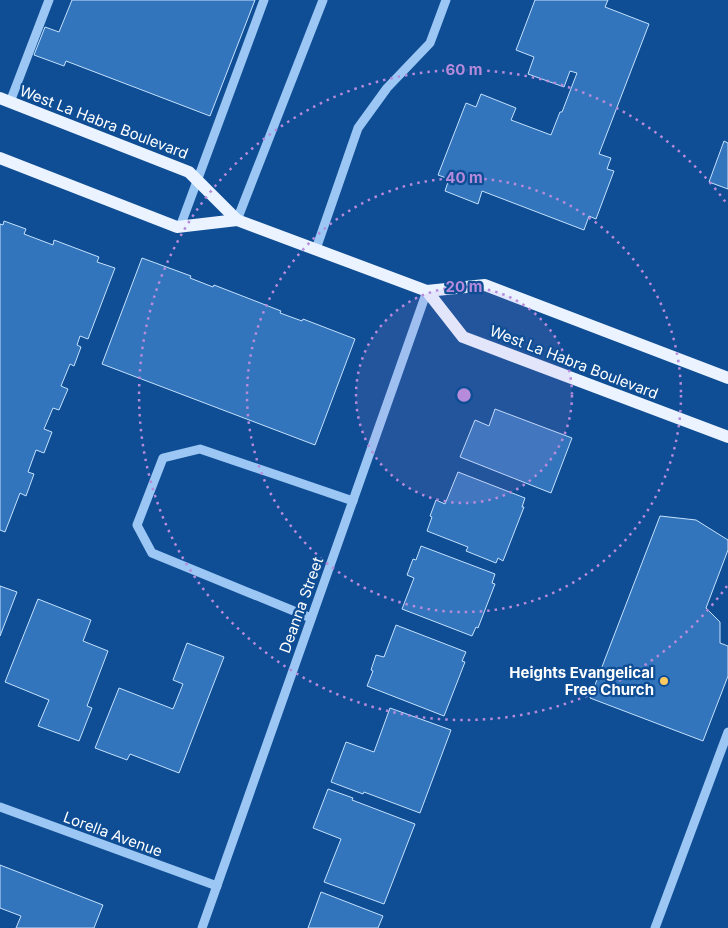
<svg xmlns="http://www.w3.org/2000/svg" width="728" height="928" font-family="Inter,sans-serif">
	<rect width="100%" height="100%" fill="#0f4e95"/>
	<g fill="#3375bc" stroke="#c4e1fe">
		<polygon points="72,0 255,0 210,116 66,61 64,66 34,55 45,27 59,32"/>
		<polygon points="535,0 608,0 605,7 649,24 599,154 611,158 607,169 614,171 596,219 589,216 584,230 482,191 478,204 445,191 449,179 438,175 466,103 476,107 481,94 516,108 511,120 551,135 560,112 562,112 577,73 570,71 564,87 528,74 534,57 516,50"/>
		<polygon points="724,141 728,143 728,189 709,182"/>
		<polygon points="4,221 26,229 24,234 53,245 54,240 99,257 97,262 115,268 88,339 80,336 77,345 81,347 74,366 70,364 61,386 68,389 59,410 53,408 44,429 52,432 44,453 36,450 28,472 34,474 26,496 20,493 5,532 0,530 0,224 3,225"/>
		<polygon points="142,258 191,276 190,278 213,287 214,285 281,311 280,313 302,321 303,319 355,339 315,445 102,364"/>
		<polygon points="495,409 572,438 551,493 460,457 475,420 489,426"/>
		<polygon points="458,472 525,498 522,507 524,507 503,561 498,558 496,563 466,551 468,547 427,531 432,517 430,516 436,500 445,504"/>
		<polygon points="660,516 696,520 728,540 728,550 706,608 720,622 720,643 728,646 728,676 703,741 590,698"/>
		<polygon points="421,546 495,574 492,583 495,584 478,628 476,627 472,636 402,609 414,578 407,575 413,559 416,560"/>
		<polygon points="0,586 17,592 0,636"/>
		<polygon points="38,599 91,620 83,641 108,651 87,706 92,708 79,741 38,726 49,700 5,682"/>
		<polygon points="396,625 466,652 462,661 465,662 444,716 367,686 373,671 371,670 376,655 384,657"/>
		<polygon points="187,643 224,657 179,773 130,754 127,760 95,748 119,688 173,709 183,684 173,680"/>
		<polygon points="390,708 451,730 420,813 364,792 363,794 331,782 346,742 374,752"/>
		<polygon points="328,789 353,798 352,800 415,824 384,904 324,882 341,839 313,828"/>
		<polygon points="0,865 103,905 94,928 16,928 21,916 0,908"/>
		<polygon points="321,892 383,916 378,928 308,928"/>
	</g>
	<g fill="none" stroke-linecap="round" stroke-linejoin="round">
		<g stroke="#9cc7f4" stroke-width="9">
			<polyline points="10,102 49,0"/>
			<polyline points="237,220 323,0"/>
			<polyline points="180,227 264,0"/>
			<polyline points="316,249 358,128 387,88 430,43 446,0"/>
			<polyline points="311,618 152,553 137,525 163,458 200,449 353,501"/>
			<polyline points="0,807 217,886"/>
			<polyline points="202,928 427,291"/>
			<polyline points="655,928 728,732"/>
		</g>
		<g stroke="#eaf3ff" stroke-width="12">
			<polyline points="0,98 189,172 237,220 427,291 485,285 728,378"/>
			<polyline points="0,158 177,227 237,220"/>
			<polyline points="427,291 463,337 728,437"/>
		</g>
	</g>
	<circle cx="464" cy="395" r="108" fill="#b68bdc" fill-opacity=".12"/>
	<g fill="none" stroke="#b68bdc" stroke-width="2.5" stroke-dasharray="2.5 5">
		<circle cx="464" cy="395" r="108"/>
		<circle cx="464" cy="395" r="217"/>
		<path d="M727 586A325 325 0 1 1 727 204"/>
	</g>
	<circle fill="#ffcb60" stroke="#0f4e95" stroke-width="2" cx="664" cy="681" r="5"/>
	<g text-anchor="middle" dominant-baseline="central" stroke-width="4.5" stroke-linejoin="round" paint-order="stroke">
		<g font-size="15" fill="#fff" stroke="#0f4e95">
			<text transform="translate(104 122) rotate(21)">West La Habra Boulevard</text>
			<text transform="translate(574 362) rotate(21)">West La Habra Boulevard</text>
			<text transform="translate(301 605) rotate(-70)">Deanna Street</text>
			<text transform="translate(113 834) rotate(20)">Lorella Avenue</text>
		</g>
		<g font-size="15" font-weight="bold" fill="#fff" stroke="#0f4e95" text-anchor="end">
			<text x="654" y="672">Heights Evangelical<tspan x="654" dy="17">Free Church</tspan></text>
		</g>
	</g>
	<circle cx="464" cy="395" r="8" fill="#b68bdc" stroke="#0f4e95" stroke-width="2.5"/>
	<g font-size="15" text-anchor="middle" font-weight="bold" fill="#b68bdc" stroke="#0f4e95" stroke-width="4.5" stroke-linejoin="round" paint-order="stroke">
		<text x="464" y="75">60 m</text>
		<text x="464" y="183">40 m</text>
		<text x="464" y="292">20 m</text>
	</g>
</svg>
